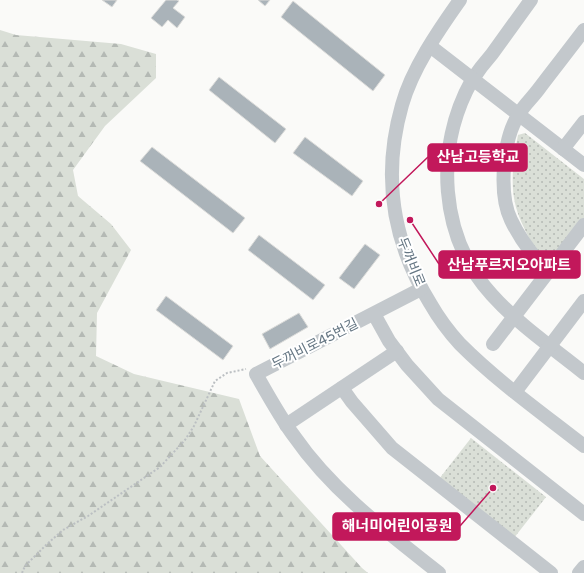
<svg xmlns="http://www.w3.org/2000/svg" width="584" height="573" font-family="'Varela Round','Noto Sans KR',sans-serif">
	<defs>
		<pattern id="grass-dots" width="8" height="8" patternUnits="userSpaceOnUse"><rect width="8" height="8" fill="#dadfd7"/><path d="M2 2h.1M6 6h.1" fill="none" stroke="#b4b9b4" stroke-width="1.8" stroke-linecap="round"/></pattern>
		<pattern id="forest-firs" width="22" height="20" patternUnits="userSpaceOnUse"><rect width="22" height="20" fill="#dadfd7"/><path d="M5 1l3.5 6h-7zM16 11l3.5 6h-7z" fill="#b4b9b4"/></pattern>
	</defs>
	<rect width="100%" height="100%" fill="#fafaf8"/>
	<g fill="url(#grass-dots)">
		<path d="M525,133l59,46v39l-32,40c-13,0 -17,-7 -22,-18 -5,-10 -13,-26 -15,-37 -5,-22 -1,-47 3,-68z"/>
		<polygon points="471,438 546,497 514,538 439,479"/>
	</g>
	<polygon fill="url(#forest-firs)" points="0,30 16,35 121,44 156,54 156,78 105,126 73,170 78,196 111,224 131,250 97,313 96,356 134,374 239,399 260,456 362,568 368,573 0,573"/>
	<g fill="#aab3b9" stroke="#dcdcda">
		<polygon points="102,0 117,0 112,7"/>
		<polygon points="166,0 177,0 179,1 173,8 185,17 177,28 168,20 162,27 151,18"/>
		<polygon points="258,0 270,0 265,6"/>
		<polygon points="293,1 385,75 373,91 281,17"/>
		<polygon points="219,77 286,129 275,143 209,90"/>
		<polygon points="305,137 363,181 352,196 293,153"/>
		<polygon points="152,147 245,218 233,233 140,161"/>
		<polygon points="259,235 325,285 313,300 248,250"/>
		<polygon points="365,244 380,255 354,289 339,278"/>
		<polygon points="166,296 233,346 223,360 156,310"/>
		<polygon points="299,313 308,327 270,349 262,334"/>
	</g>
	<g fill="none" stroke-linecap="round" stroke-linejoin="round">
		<polyline stroke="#bbbfc2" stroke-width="2" stroke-dasharray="2 2" stroke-linecap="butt" points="22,573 25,566 46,545 63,530 88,516 160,467 185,440 194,426 215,381 227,373 246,369"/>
		<g stroke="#c3c8cc" stroke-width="14">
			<path d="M460,0c-22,31 -48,69 -58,105 -20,70 -10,136 28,198 8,14 19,29 30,41 38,38 82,69 124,102"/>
			<path d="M531,0c-13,18 -26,36 -39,54 -7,8 -14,17 -20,26 -38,68 -33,157 20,215 27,30 61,53 92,78"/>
			<polyline points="430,46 584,165"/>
			<polyline points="563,149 584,122"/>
			<path d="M547,271c-14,-15 -27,-32 -36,-51 -13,-27 -8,-82 8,-106 5,-9 13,-16 19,-24 15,-20 31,-40 46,-60"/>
			<path d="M421,289l-165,85c12,21 24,43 38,62 38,55 93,96 145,137"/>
			<polyline points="374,314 389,341 407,365 438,399 584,514"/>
			<polyline points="493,344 584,225"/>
			<polyline points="342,388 352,402 392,448 551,573"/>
			<polyline points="515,392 584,301"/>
			<polyline points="286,425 397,351"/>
			<polyline points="579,573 584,567"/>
		</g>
	</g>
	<g text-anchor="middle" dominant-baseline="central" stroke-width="4" stroke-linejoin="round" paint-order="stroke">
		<g font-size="14" fill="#657683" stroke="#fff">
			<text transform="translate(411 262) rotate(68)">두꺼비로</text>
			<text transform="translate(315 344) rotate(-27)">두꺼비로45번길</text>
		</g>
	</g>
	<path fill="none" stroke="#c2185b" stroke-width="1.5" d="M379 204L428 157M410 220L439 264M493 488L460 526"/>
	<g fill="#c2185b" stroke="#fff" stroke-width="1.5">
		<circle cx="379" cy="204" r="4"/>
		<circle cx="410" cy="220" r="4"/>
		<circle cx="493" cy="488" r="4"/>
	</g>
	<g fill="#c2185b" stroke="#c2185b" stroke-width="1.5">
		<rect x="428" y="144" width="99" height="27" rx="4"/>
		<rect x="439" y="251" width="141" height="27" rx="4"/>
		<rect x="333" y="513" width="127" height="27" rx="4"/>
	</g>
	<g font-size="15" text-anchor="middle" font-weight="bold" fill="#fff">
		<text x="478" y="162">산남고등학교</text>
		<text x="509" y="270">산남푸르지오아파트</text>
		<text x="397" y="531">해너미어린이공원</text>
	</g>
</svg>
